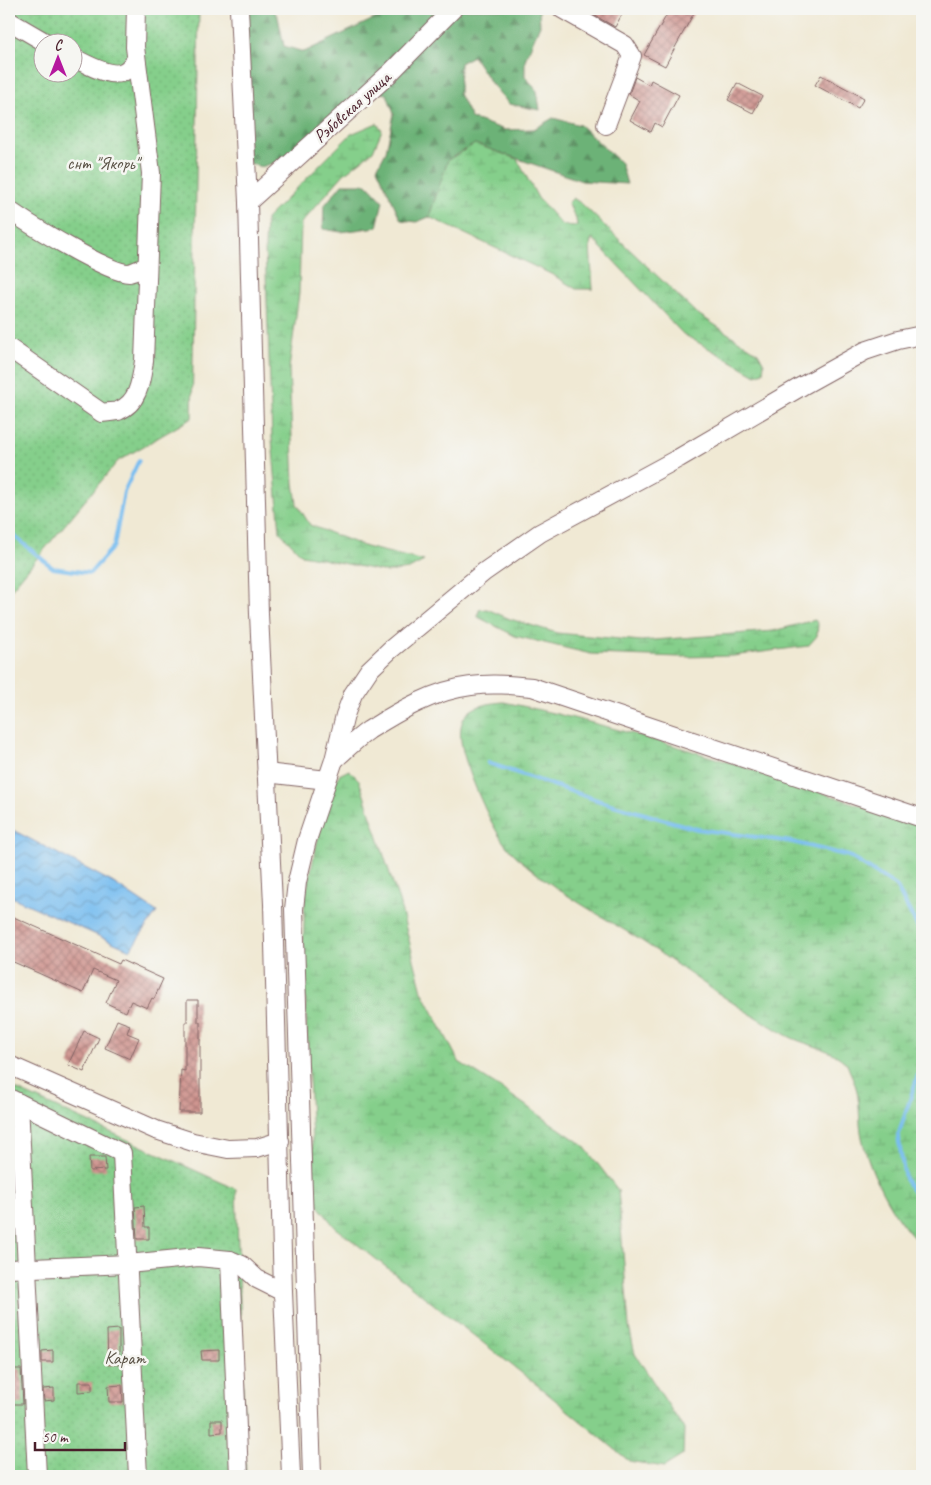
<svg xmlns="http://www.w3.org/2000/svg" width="931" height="1485" font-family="Caveat,sans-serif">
	<defs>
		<pattern id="forest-firs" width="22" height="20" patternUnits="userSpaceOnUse" patternTransform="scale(1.25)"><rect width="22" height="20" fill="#6cb277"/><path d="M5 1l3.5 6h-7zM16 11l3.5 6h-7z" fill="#5b9062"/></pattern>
		<pattern id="wetland-marsh" width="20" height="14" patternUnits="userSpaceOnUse" patternTransform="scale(1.25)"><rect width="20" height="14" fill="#85cf8b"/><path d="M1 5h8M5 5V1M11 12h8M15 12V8" fill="none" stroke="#74b178"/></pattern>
		<pattern id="garden-dots" width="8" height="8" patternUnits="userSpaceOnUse" patternTransform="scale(1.25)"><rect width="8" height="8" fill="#85cf8b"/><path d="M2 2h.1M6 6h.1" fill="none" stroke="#74b178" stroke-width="1.8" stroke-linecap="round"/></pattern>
		<pattern id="water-waves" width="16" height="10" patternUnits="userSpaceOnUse" patternTransform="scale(1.25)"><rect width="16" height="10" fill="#79bef0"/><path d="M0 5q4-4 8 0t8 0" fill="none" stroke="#659ac3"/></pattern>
		<pattern id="building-cross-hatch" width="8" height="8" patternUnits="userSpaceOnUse" patternTransform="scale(1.25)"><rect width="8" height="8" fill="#cf9590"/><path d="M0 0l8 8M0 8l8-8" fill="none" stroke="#aa7976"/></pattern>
	</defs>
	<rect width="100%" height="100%" fill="#f6f6f2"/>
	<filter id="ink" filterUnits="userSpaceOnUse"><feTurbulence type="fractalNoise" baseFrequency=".02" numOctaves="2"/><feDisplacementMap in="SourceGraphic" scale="10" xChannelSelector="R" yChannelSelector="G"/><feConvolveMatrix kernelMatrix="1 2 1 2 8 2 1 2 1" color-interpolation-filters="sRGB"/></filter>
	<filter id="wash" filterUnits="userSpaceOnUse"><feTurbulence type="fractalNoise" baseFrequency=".0096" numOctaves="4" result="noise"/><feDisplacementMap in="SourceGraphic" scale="20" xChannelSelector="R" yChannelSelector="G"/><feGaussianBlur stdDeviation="1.12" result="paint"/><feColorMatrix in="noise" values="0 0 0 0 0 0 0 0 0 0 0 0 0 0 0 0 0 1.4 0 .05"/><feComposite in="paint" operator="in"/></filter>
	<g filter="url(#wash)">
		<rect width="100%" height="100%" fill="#f0e9d4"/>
		<g fill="url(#forest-firs)" stroke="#5b6851">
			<polygon points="242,9 273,9 278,17 284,46 304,52 395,9 539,9 540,25 525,60 525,76 537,91 540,110 509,104 490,82 473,56 460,63 459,94 471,118 505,130 534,129 553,118 580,125 621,163 627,184 582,181 475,144 448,160 429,217 417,222 401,220 377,168 386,151 394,114 387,94 365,90 284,160 261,167 249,163"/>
			<polygon points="342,184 367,184 383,201 377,227 341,232 323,229 324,206"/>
		</g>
		<g fill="url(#wetland-marsh)" stroke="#68775b">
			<polygon points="377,123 382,130 373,151 344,174 301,223 299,293 289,369 294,483 297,504 310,525 366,547 424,561 409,569 387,572 302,555 280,532 272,439 265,248 266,219 351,134"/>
			<polygon points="475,144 517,159 538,198 562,225 577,226 576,219 568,203 573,198 582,204 695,312 758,353 764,364 763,372 756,375 683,334 592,238 590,246 593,289 576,289 553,275 429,217 448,160"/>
			<polygon points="487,609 510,619 557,633 641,641 773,631 815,620 818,624 817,636 808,646 733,656 680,657 591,654 515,636 478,617 479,610"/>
			<path d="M504,702c143,30 280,78 418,124v420c-28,-25 -55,-77 -61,-114 -3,-22 0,-37 -10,-58 -2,-4 -3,-8 -5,-11 -14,-14 -36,-17 -54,-25 -9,-4 -19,-11 -28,-16 -42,-24 -81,-54 -122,-81 -46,-29 -96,-54 -134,-93 -16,-18 -41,-77 -46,-101 -7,-35 11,-43 42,-45z"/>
			<polygon points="349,770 359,780 399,901 422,991 459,1062 502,1089 583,1145 618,1190 629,1327 635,1354 684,1429 683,1455 664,1467 629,1461 537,1385 335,1227 315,1202 303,951 305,898 327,797 339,775"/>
		</g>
		<g fill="url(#garden-dots)" stroke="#68775b" fill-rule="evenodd">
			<path d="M9,9h190l-7,409 -74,43 -109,131zM42,42h30v30h-30z"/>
			<polygon points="9,1086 236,1189 246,1476 9,1476"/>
		</g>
		<polygon fill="url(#water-waves)" stroke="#626e8e" points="9,828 112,882 157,912 130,950 9,896"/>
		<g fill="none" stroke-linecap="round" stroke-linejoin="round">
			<g stroke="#79bef0" stroke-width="4">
				<polyline points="9,524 14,536 53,568 90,573 114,546 124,492 139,460"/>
				<polyline points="488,763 603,802 697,829 792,842 849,856 896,886 922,935"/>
				<polyline points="922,1053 919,1072 898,1136 905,1179 922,1205"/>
			</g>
		</g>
		<g id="blocks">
			<g fill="url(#building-cross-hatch)">
				<polygon points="583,9 625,9 615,27"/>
				<polygon points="670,9 696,9 665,66 644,55"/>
				<polygon points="821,75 864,98 858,108 815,85"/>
				<polygon points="635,77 649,85 651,80 679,95 662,127 655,123 651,132 630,120 640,101 629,94"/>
				<polygon points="737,83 762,96 753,113 728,100"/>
				<polygon points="9,915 119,964 121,960 163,979 154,999 152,998 147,1008 131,1001 126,1012 106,1003 116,980 93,970 83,993 9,960"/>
				<polygon points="187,1000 198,1000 198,1022 200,1022 200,1112 179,1112 181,1070 185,1071 185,1022 187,1022"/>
				<polygon points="117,1020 130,1025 127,1033 139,1038 130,1059 105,1048"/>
				<polygon points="84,1031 99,1038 84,1072 68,1065"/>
				<polygon points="89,1157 105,1157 106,1170 90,1171"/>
				<polygon points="144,1206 145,1227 149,1227 149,1239 137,1239 135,1207"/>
				<polygon points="119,1329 119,1364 108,1365 107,1330"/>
				<polygon points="53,1350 53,1362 42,1362 42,1351"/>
				<polygon points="219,1350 219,1360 202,1360 201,1351"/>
				<polygon points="9,1369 21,1369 23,1404 10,1404"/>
				<polygon points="78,1382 92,1382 92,1391 78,1392"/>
				<polygon points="122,1385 123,1402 109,1402 108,1386"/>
				<polygon points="54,1388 54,1400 44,1401 43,1389"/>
				<polygon points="211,1420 222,1420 222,1432 211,1433"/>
			</g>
		</g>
	</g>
	<g filter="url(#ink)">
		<use href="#blocks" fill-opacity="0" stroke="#846666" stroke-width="1"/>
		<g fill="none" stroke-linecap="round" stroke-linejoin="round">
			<defs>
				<g id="minor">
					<polyline points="239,9 248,202 259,614 273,904 283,1292 291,1476"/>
					<polyline points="562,9 625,45 632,56 606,125"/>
					<polyline points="9,21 45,42"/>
					<path d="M72,57c13,6 40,23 53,14 4,-2 8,-8 11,-12"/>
					<polyline points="248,202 390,73 453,9"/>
					<path d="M9,210c18,13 101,64 120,63 6,-1 13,-5 18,-7"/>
					<path d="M9,348l93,65c5,-1 11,-1 16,-2 21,-8 23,-31 26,-50l7,-188 -16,-126 1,-38"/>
					<path d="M334,760c11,-9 22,-21 35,-30 30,-19 66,-40 102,-44 21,-3 41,-1 61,1l390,131"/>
					<polyline points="266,773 327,780"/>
					<polyline points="9,1065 156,1130 193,1142 228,1149 257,1148 280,1141"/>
					<polyline points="9,1098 122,1153 138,1476"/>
					<polyline points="19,1103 37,1476"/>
					<polyline points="230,1260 239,1476"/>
					<polyline points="9,1269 128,1264 198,1257 230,1260 242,1265 257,1279 283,1292"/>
					<polyline points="312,1476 294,909 297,882 307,840 334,760 345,715 353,694 369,670 390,650 484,572 540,533 679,458 802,386 865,351 898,340 922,335"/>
				</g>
			</defs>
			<use href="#minor" stroke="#846666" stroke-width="20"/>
			<use href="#minor" stroke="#fff" stroke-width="18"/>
		</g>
	</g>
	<g text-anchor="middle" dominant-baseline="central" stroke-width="5" stroke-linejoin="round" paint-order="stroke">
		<g font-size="18" fill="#4a1f2b" stroke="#f6f6f2">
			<text transform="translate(352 107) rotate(-42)">Рэбовская улица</text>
		</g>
		<g font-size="18" fill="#5c5448" stroke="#f6f6f2">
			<text x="103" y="163">снт "Якорь"</text>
			<text x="125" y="1358">Карат</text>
		</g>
	</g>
	<rect width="931" height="1485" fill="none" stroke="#f6f6f2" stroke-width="30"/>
	<g transform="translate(58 58)"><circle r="24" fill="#f6f6f2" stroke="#b1a0a2"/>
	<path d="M0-4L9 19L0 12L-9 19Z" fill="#b5179e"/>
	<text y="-8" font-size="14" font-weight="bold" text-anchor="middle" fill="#4a1f2b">С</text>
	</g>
	<path d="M35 1442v8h90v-8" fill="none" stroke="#4a1f2b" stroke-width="2.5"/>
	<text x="42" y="1442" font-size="15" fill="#4a1f2b" stroke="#f6f6f2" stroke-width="4" paint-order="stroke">50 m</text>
</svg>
